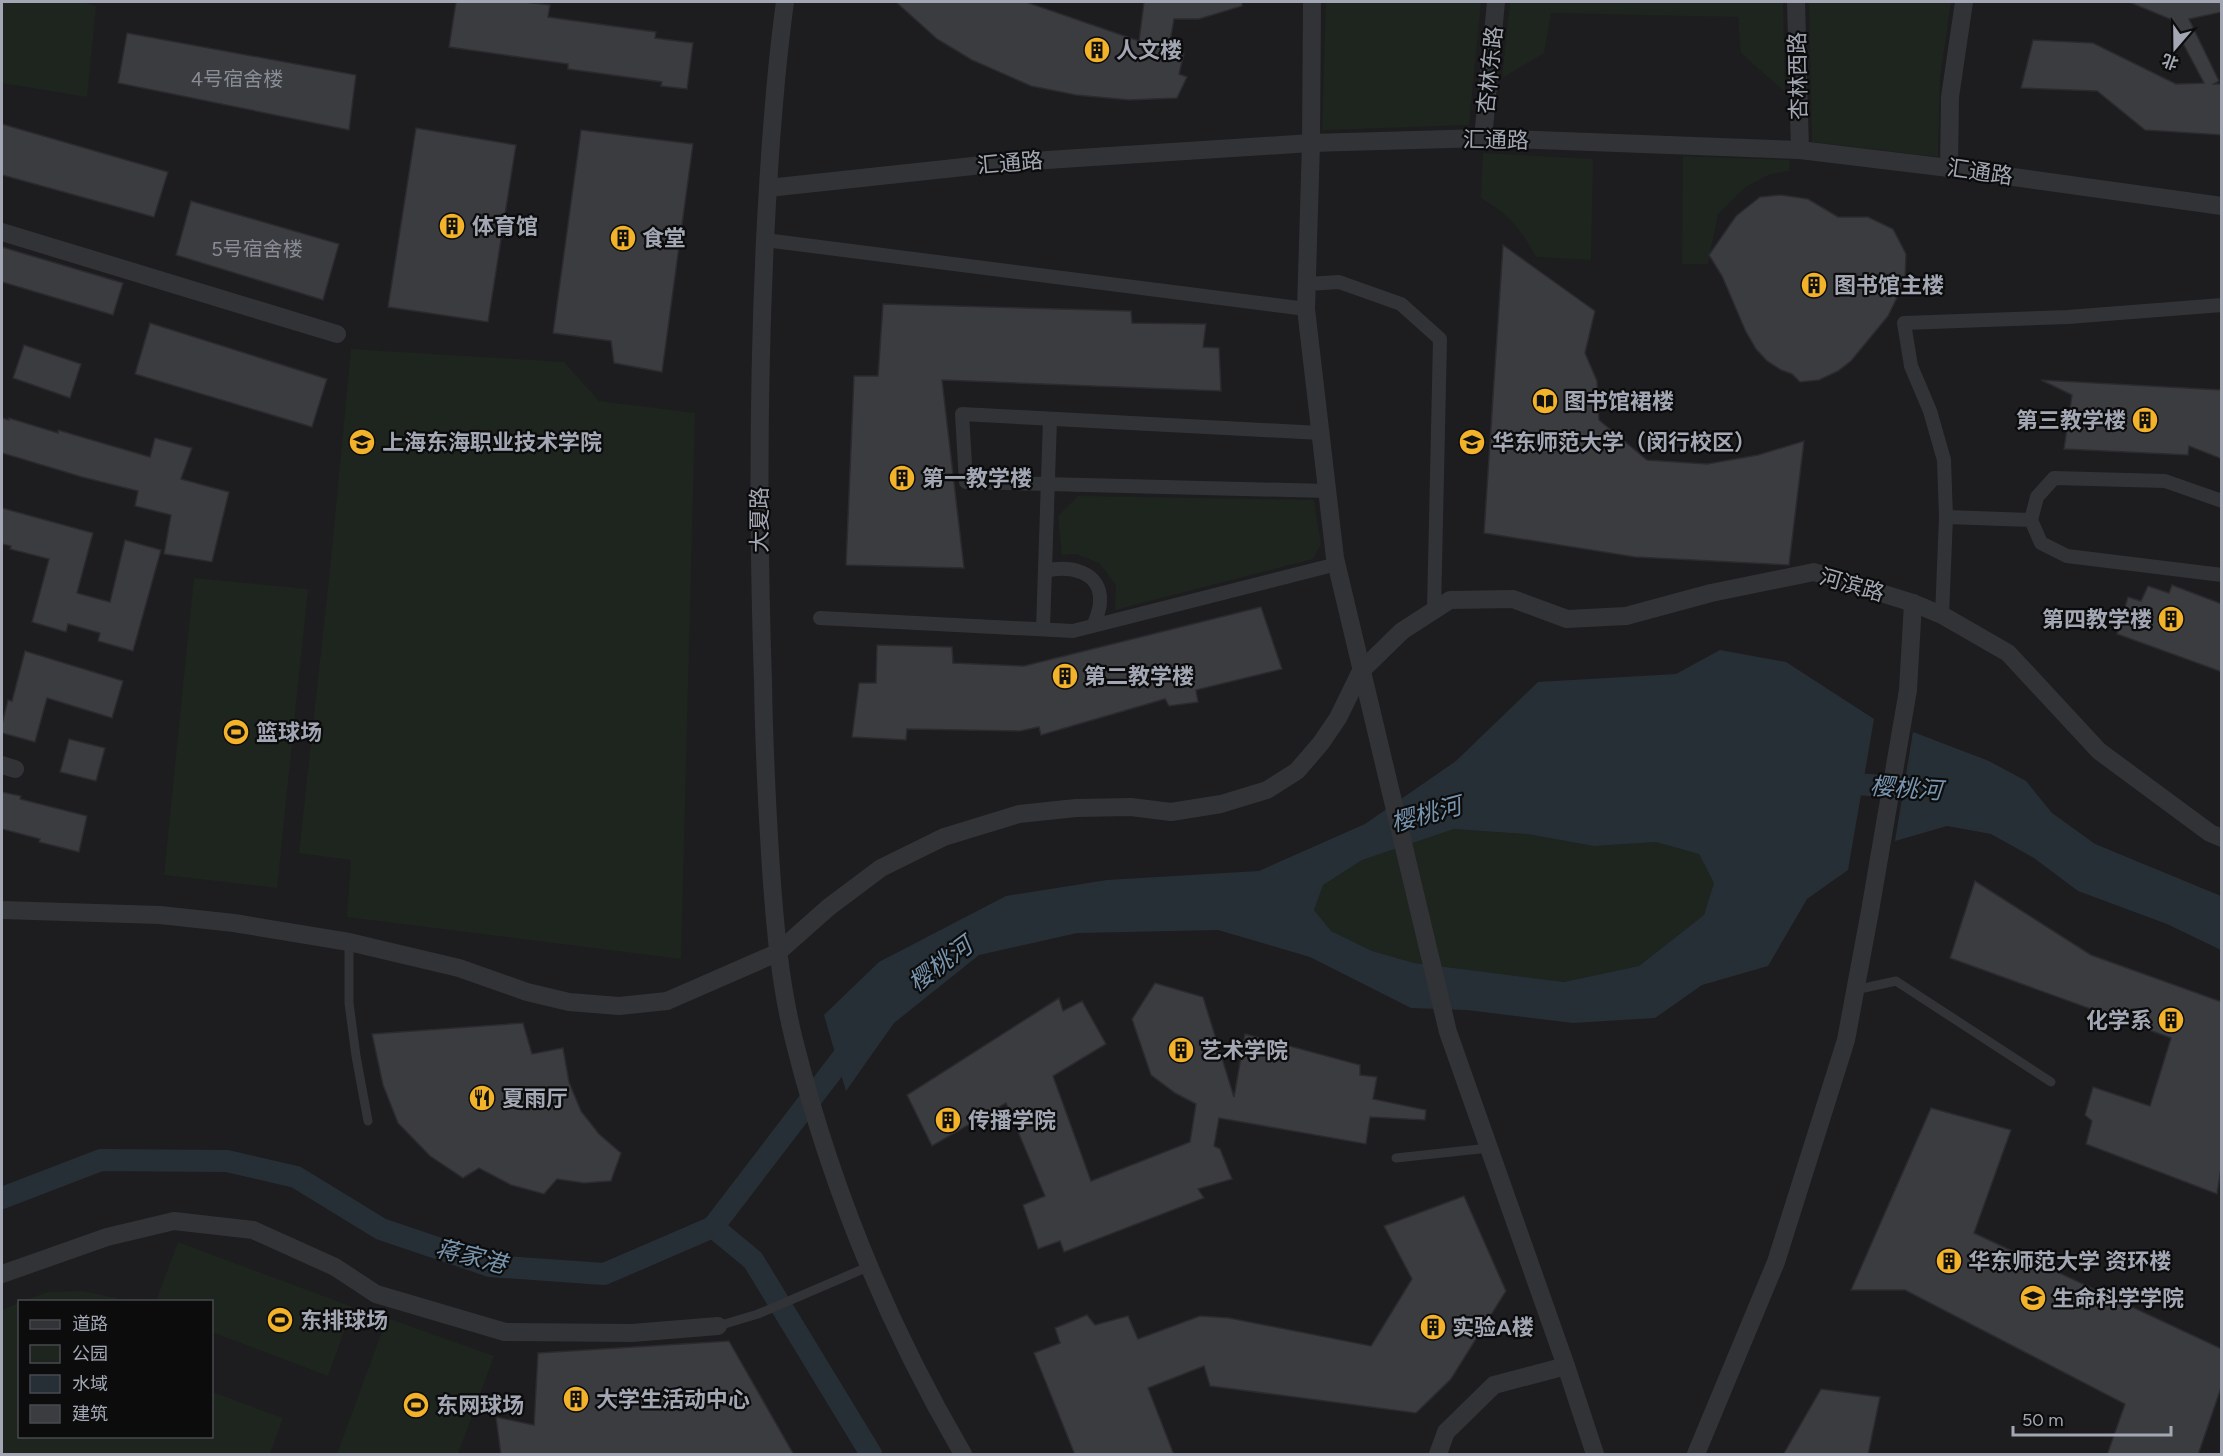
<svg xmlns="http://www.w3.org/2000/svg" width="2223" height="1456" font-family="Figtree,'Noto Sans SC',sans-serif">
	<rect width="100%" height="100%" fill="#111113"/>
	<path fill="#1d1d1f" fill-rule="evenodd" d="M2,2h2219v1452h-2219zM20,1302h192v134h-192z"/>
	<g fill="#1d251e">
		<polygon points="2,2 82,2 96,6 87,97 2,83"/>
		<polygon points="1326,2 1481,2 1469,125 1322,130"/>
		<polygon points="1510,2 1783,2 1785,92 1741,53 1738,17 1551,13 1544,53 1502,78"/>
		<polygon points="1809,2 1951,2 1940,78 1938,157 1812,142"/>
		<path d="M1483,153l110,6 -2,101 -55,-3c-17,-31 -25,-40 -55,-59z"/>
		<polygon points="1683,156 1790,160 1789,171 1770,174 1744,188 1718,214 1708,264 1682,264"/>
		<polygon points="351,349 564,362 599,401 695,413 681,959 347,917 351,860 299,853 330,570"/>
		<polygon points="1078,496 1314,500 1321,544 1313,559 1115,610 1116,585 1099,563 1076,554 1062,555 1058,516"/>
		<polygon points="194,578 308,589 277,888 164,875"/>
		<polygon points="1454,829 1527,834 1594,846 1656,842 1699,854 1714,883 1704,915 1639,966 1564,982 1414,963 1372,951 1331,931 1314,910 1322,885 1362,860"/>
		<polygon points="178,1242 353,1307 328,1376 212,1332 212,1302 156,1301"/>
		<polygon points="82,1291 117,1298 124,1301 20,1302 48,1292"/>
		<polygon points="20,1302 20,1436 212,1436 212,1392 283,1418 270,1454 245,1453 244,1454 2,1454 2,1310"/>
		<polygon points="387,1318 494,1356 458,1454 337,1454"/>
	</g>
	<g fill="#272f36" fill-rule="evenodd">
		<path d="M1720,650l66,12 88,57 -26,151 -41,29 -39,67 -66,19 -47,33 -82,5 -106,-13 -56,-2 -101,-51 -92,-27 -141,3 -98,22 -85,68 -48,68 -22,-76 55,-53 127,-66 101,-16 152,-9 106,-47 91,-63 82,-79 138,-8zM1454,829l73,5 67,12 62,-4 43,12 15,29 -10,32 -65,51 -75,16 -150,-19 -42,-12 -41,-20 -17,-21 9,-25 39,-25z"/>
		<polygon points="1913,732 1989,761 2026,781 2052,813 2095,844 2221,896 2221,950 2167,924 2078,891 2034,858 1991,834 1947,826 1895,841"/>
	</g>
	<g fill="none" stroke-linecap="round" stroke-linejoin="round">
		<g stroke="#272f36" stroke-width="22">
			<polyline points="1831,782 1933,790"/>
			<polyline points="2,1198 101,1160 227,1161 296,1177 381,1229 490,1266 604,1274 713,1227 753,1260 871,1454"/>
			<polyline points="713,1227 856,1040"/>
		</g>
	</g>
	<g fill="#3b3c40" stroke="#2b2b2f" stroke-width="1.5">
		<polygon points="456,2 525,2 550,5 548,17 656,32 655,38 693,43 687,89 661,86 662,82 568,69 568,64 449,47"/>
		<polygon points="896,2 1026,2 1139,41 1144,2 1242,2 1242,6 1199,19 1174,19 1169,48 1184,54 1179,74 1187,77 1177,98 1129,100 1076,95 1031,86 972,60 937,39"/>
		<polygon points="2129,2 2222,2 2222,12 2189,19 2219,81 2214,84 2222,84 2222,135 2145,130 2097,91 2021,88 2033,40 2093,43 2176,84 2204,83 2170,19"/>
		<polygon points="127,33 356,75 349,130 118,83"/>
		<polygon points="2,124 168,172 154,217 2,175"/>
		<polygon points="416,128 516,145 488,322 388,307"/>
		<polygon points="581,130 693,144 662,372 614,363 611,341 553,333"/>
		<polygon points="1781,195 1808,199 1838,217 1868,217 1893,229 1906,254 1905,281 1888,316 1851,361 1838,371 1819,380 1800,382 1792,374 1781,370 1767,361 1756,349 1746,332 1722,276 1709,255 1736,216 1760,197"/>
		<polygon points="191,201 339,244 323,300 176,255"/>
		<polygon points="1503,245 1595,311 1585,353 1597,381 1599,420 1647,460 1707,464 1758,455 1804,441 1789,565 1635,557 1484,533"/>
		<polygon points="2,247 123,283 113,315 2,282"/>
		<polygon points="883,304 1131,311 1132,323 1206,324 1203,347 1219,348 1221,391 942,380 964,568 846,565 854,376 878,376"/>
		<polygon points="150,323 327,379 312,427 135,374"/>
		<polygon points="24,345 81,364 70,398 13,378"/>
		<polygon points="2041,380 2222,390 2222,459 2189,446 2188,455 2064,449 2072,395"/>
		<polygon points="2,418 9,420 9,418 58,433 58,430 150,457 155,438 192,448 181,479 229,492 212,562 164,554 171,515 135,506 138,491 82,477 2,453"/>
		<polygon points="2,508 93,533 77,593 110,602 125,540 161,550 133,651 98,641 100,633 68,624 66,632 32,622 49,559 10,549 11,546 2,544"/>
		<polygon points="2172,585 2222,604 2222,672 2117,634 2128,597 2141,601 2148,586 2169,593"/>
		<polygon points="1261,607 1282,669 1196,690 1198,702 1169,706 1165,699 1041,735 1039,727 1020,731 907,729 906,740 852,737 859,683 876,683 877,645 952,647 953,663 1024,666"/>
		<polygon points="25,651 123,681 112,718 47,698 35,742 2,733 2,724 8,700 12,701"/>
		<polygon points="69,739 105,748 96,781 60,772"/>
		<polygon points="2,792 21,796 20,799 87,816 79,852 39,842 40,839 2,829"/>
		<polygon points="1975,881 2091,955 2222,1002 2222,1162 2217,1194 2086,1144 2092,1121 2085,1115 2093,1087 2150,1106 2171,1038 1950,958"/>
		<polygon points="1155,983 1203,997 1234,1097 1245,1034 1360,1065 1360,1075 1377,1077 1373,1099 1426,1110 1425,1120 1370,1117 1366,1144 1219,1118 1214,1146 1220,1149 1232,1179 1198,1189 1204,1198 1064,1252 1060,1241 1038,1249 1023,1205 1045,1196 1006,1103 932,1146 907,1095 1059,998 1063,1011 1082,1001 1106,1044 1053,1076 1091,1181 1190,1142 1196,1104 1175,1093 1151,1075 1132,1019"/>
		<polygon points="523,1023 532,1054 563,1048 569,1082 581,1111 599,1134 621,1153 611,1181 584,1183 557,1179 544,1194 511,1185 479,1168 463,1178 430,1156 398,1123 383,1085 372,1034"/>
		<polygon points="1931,1108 2011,1130 1974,1233 2222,1349 2222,1385 2198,1455 2107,1455 2125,1404 1905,1290 1851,1290"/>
		<polygon points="1464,1196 1506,1291 1451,1379 1416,1413 1210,1386 1204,1366 1148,1388 1174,1455 1075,1455 1034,1353 1060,1343 1055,1328 1087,1315 1095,1325 1128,1316 1138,1339 1200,1316 1229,1318 1371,1346 1412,1279 1384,1226"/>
		<polygon points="729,1341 794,1455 501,1455 496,1417 534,1425 538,1353"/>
		<polygon points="1821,1389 1880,1397 1868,1455 1783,1455"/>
	</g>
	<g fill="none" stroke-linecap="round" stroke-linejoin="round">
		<g stroke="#323337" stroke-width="9">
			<polyline points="349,942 349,1003 356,1056 368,1121"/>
			<polyline points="1855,990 1896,981 2051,1082"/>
			<polyline points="1396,1158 1489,1148"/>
			<polyline points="718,1326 758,1314 870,1266"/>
		</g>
		<g stroke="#323337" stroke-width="14">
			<polyline points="765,240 1306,309"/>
			<polyline points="1307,284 1339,282 1401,304 1440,339 1434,610"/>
			<polyline points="1320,433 962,414 966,482 1327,491"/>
			<polyline points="1946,517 2031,520 2041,543 2067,556 2222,575"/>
			<polyline points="2031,520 2037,497 2054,478 2165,481 2222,501"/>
			<path d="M1045,571c24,-6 57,0 55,31 0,8 -4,16 -6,23"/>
			<polyline points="1942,615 1946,517 1944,460 1930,411 1911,366 1904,323 2068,317 2222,305"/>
			<polyline points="820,618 1073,631 1337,564"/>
			<polyline points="1043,629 1050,419"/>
		</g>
		<g stroke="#323337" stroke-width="18">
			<path d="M785,2c-11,79 -16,159 -20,238 -7,148 -7,295 -2,442 1,63 4,125 8,187 4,58 9,115 23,171 36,144 94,286 169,414"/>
			<polyline points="1312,2 1311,143 1306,309 1335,558 1448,1032 1566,1366 1494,1385 1446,1432 1438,1454"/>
			<polyline points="1796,2 1800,150"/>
			<polyline points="1483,138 1496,2"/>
			<polyline points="1949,168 1950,97 1964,2"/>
			<polyline points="768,188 1001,163 1311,143 1483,138 1800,150 1949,168 2222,206"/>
			<polyline points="2,232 337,334"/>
			<polyline points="2,765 15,769"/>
			<polyline points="2,910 160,915 234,923 349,942 459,968 527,992 569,1002 619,1006 667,1001 777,953 829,907 881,868 944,837 1019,814 1076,808 1131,807 1171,812 1221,804 1267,790 1297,771 1321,743 1338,718 1361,671 1402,631 1450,600 1513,599 1567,619 1626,616 1711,593 1814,572 1913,603 1942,615 2008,653 2099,751 2210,833 2222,838"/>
			<polyline points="2,1274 107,1237 174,1221 253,1230 335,1267 376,1294 505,1332 632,1333 718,1326"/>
			<polyline points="1566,1366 1595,1454"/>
			<polyline points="1696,1454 1776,1262 1846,1040 1870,911 1908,690 1913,603"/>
		</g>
	</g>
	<defs>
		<symbol id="building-disc" viewBox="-11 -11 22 22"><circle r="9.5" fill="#f2b229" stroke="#0c0c0d"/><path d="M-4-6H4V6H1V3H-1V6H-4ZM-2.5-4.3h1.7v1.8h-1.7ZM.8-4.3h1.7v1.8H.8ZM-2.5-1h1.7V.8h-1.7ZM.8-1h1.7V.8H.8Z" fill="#111"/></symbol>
		<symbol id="library-disc" viewBox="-11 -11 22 22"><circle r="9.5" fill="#f2b229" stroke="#0c0c0d"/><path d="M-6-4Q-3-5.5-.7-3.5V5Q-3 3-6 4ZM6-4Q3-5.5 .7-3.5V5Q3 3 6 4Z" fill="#111"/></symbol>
		<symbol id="university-disc" viewBox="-11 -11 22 22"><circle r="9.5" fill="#f2b229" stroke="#0c0c0d"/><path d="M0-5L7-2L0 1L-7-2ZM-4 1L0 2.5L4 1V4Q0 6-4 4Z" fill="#111"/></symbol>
		<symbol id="stadium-disc" viewBox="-11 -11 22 22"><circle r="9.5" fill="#f2b229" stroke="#0c0c0d"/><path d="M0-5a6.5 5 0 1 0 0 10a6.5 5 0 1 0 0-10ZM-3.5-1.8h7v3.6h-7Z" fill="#111"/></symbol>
		<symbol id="restaurant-disc" viewBox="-11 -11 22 22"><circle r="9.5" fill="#f2b229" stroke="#0c0c0d"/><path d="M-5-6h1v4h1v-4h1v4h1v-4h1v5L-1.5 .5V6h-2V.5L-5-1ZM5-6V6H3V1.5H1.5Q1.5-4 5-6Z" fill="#111"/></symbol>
	</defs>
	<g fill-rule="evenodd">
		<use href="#building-disc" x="1082" y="35" width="30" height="30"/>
		<use href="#building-disc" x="437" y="211" width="30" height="30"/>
		<use href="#building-disc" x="608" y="223" width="30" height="30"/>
		<use href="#building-disc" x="1799" y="270" width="30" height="30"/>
		<use href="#library-disc" x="1530" y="386" width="30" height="30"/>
		<use href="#building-disc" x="2130" y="405" width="30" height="30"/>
		<use href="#university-disc" x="347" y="427" width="30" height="30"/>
		<use href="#university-disc" x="1457" y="427" width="30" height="30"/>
		<use href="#building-disc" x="887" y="463" width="30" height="30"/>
		<use href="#building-disc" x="2156" y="604" width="30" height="30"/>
		<use href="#building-disc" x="1050" y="661" width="30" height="30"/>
		<use href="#stadium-disc" x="221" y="717" width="30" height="30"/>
		<use href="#building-disc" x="2156" y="1005" width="30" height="30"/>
		<use href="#building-disc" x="1166" y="1035" width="30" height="30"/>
		<use href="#restaurant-disc" x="467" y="1083" width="30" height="30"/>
		<use href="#building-disc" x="933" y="1105" width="30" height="30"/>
		<use href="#building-disc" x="1934" y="1246" width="30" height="30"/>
		<use href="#university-disc" x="2018" y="1283" width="30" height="30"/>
		<use href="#stadium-disc" x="265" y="1305" width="30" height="30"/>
		<use href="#building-disc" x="1418" y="1312" width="30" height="30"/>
		<use href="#building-disc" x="561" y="1384" width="30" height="30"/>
		<use href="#stadium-disc" x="401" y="1390" width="30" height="30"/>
	</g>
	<g text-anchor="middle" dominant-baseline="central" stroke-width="4.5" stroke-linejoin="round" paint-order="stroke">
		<g font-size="20" fill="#888c96">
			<text x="237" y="79">4号宿舍楼</text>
			<text x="257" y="249">5号宿舍楼</text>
		</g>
		<g font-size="22" font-weight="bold" fill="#a2a7b3" stroke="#0c0c0d" text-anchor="start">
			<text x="1116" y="50">人文楼</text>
			<text x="472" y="226">体育馆</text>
			<text x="642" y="238">食堂</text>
			<text x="1834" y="285">图书馆主楼</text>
			<text x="1564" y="401">图书馆裙楼</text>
			<text x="2126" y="420" text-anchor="end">第三教学楼</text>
			<text x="382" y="442">上海东海职业技术学院</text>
			<text x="1492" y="442">华东师范大学（闵行校区）</text>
			<text x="922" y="478">第一教学楼</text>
			<text x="2152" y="619" text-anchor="end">第四教学楼</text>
			<text x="1084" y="676">第二教学楼</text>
			<text x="256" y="732">篮球场</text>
			<text x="2152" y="1020" text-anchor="end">化学系</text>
			<text x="1200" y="1050">艺术学院</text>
			<text x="502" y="1098">夏雨厅</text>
			<text x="968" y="1120">传播学院</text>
			<text x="1968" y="1261">华东师范大学 资环楼</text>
			<text x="2052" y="1298">生命科学学院</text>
			<text x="300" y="1320">东排球场</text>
			<text x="1452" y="1327">实验A楼</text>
			<text x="596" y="1399">大学生活动中心</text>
			<text x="436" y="1405">东网球场</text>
		</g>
		<g font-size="22" fill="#a2a7b3" stroke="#0c0c0d">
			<text transform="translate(1490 70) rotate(-84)">杏林东路</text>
			<text transform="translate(1798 76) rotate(-91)">杏林西路</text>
			<text transform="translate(1496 140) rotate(1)">汇通路</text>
			<text transform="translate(1010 163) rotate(-5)">汇通路</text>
			<text transform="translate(1980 172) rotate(8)">汇通路</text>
			<text transform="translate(759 520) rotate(-90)">大夏路</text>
			<text transform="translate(1852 585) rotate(16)">河滨路</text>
		</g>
		<g font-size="24" font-style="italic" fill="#7895af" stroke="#0c0c0d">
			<text transform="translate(1906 788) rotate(4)">樱桃河</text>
			<text transform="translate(1426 814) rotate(-15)">樱桃河</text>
			<text transform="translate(940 964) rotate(-37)">樱桃河</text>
			<text transform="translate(471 1256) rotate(14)">蒋家港</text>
		</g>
	</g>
	<rect width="2223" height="1456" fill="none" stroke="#a2a7b3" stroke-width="6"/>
	<rect x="18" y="1300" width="195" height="138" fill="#0c0c0d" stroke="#484a4f" stroke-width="1.5"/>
	<rect x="30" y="1320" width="30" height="9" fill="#323337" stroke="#484a4f" stroke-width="1.5"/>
	<text x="72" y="1330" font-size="18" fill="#a2a7b3">道路</text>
	<rect x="30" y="1345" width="30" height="18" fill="#1d251e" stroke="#484a4f" stroke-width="1.5"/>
	<text x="72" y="1360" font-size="18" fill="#a2a7b3">公园</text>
	<rect x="30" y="1375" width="30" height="18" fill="#272f36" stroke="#484a4f" stroke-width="1.5"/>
	<text x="72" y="1390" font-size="18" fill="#a2a7b3">水域</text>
	<rect x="30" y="1405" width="30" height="18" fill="#3b3c40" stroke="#484a4f" stroke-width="1.5"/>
	<text x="72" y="1420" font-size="18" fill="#a2a7b3">建筑</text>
	<g transform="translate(2175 48) rotate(200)" stroke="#0c0c0d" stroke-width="4.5" paint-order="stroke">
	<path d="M0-4.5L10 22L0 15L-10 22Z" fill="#a2a7b3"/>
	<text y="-9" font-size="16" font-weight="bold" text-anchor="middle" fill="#a2a7b3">北</text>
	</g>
	<path d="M2013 1426v9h158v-9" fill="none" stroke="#a2a7b3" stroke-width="3"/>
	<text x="2022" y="1426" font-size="18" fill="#a2a7b3" stroke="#0c0c0d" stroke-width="4.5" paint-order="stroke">50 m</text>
</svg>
